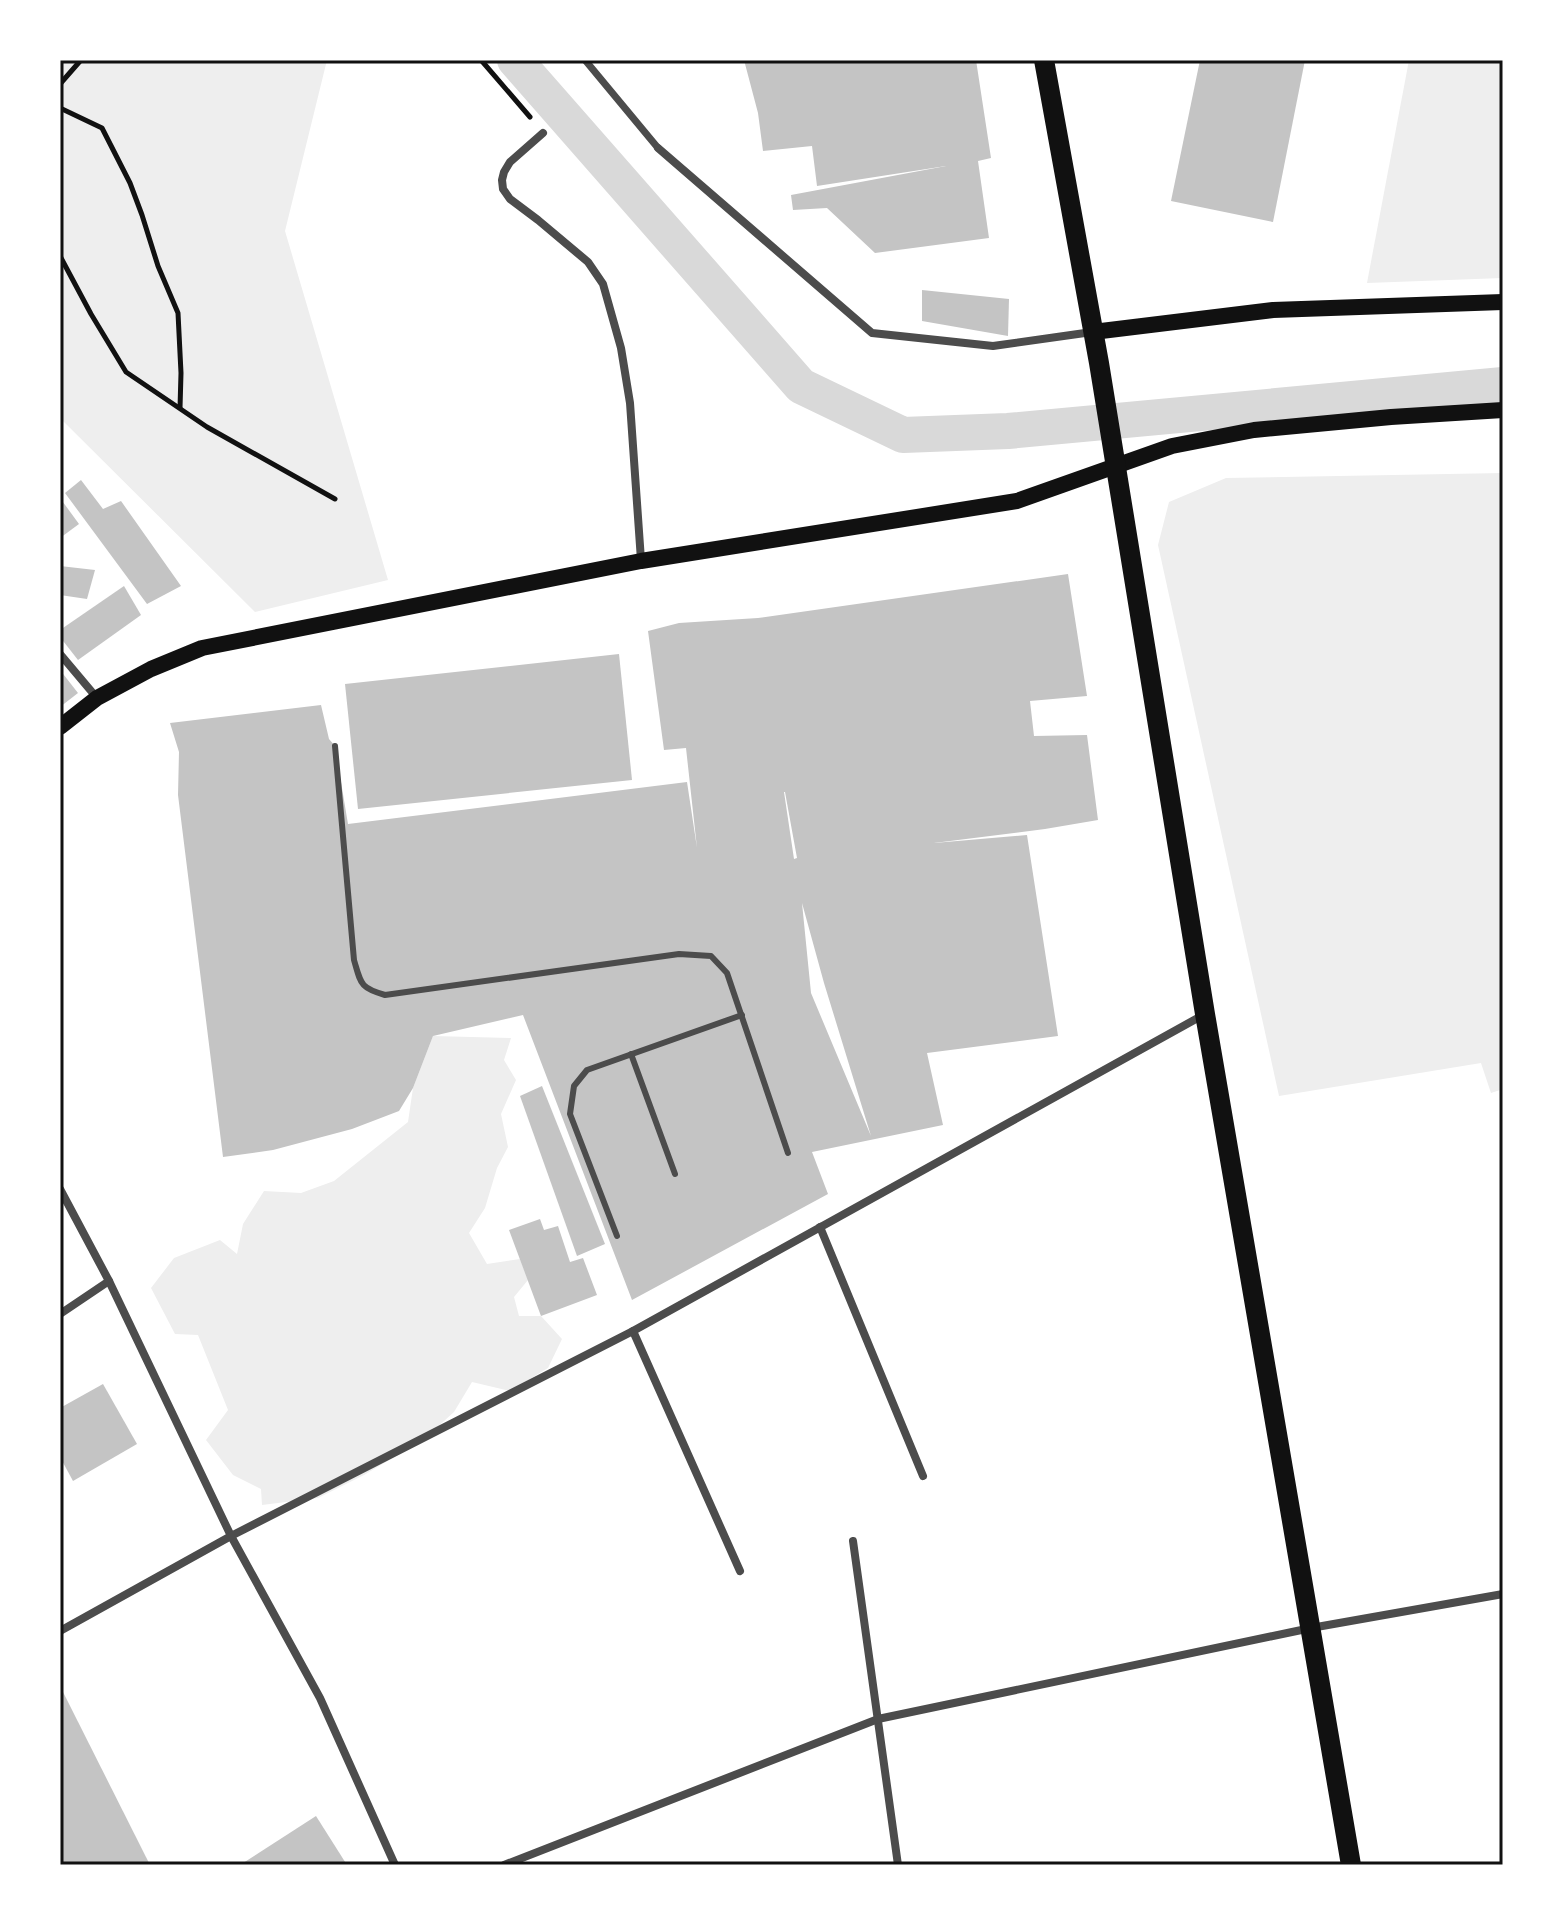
<svg xmlns="http://www.w3.org/2000/svg" width="1563" height="1925" font-family="'Varela Round',sans-serif">
	<rect width="100%" height="100%" fill="#fff"/>
	<g fill="#eee">
		<polygon points="60,60 327,60 285,231 388,580 255,612 60,418"/>
		<polygon points="1409,60 1503,60 1503,278 1367,283"/>
		<polygon points="1503,473 1503,1089 1491,1093 1481,1063 1279,1096 1158,545 1169,502 1226,478"/>
		<polygon points="433,1036 511,1038 504,1060 516,1080 501,1114 508,1147 497,1168 485,1208 469,1233 487,1264 520,1259 528,1280 514,1297 519,1316 541,1316 562,1339 548,1368 510,1391 472,1382 454,1412 423,1440 364,1475 318,1498 262,1505 261,1489 233,1475 206,1440 228,1410 198,1335 175,1334 151,1288 174,1258 220,1240 237,1254 243,1224 264,1191 301,1193 334,1181 408,1122 413,1088"/>
	</g>
	<g fill="none" stroke-linecap="round" stroke-linejoin="round">
		<polyline stroke="#d9d9d9" stroke-width="36" points="515,60 801,386 903,435 1008,431 1503,385"/>
	</g>
	<g fill="#c4c4c4" fill-rule="evenodd">
		<polygon points="744,60 976,60 991,158 978,161 989,238 875,253 827,208 793,210 791,195 946,166 817,186 812,146 763,151 758,113"/>
		<polygon points="1200,60 1305,60 1273,222 1171,201"/>
		<polygon points="922,290 1009,299 1008,336 922,321"/>
		<polygon points="81,480 103,509 121,501 181,586 147,604 65,493"/>
		<polygon points="60,498 79,524 60,538"/>
		<polygon points="60,566 95,570 87,599 60,595"/>
		<path d="M1068,574l19,122 -57,5 4,35 53,-1 11,85 -53,9 -111,14 93,-8 31,201 -131,17 16,72 -131,27 16,42 -196,106 -109,-285 -90,21 -20,52 -14,23 -47,18 -79,21 -50,7 -45,-362 1,-43 -9,-29 151,-18 8,34 6,7 13,78 339,-42 10,66 -11,-100 -22,2 -16,-119 31,-8 79,-5zM784,792h1l12,66 -3,1zM802,903l22,80 47,153 -60,-143z"/>
		<polygon points="124,586 141,615 78,660 60,637 60,630"/>
		<polygon points="619,654 632,780 358,809 345,684"/>
		<polygon points="60,670 78,693 60,707"/>
		<polygon points="542,1086 605,1244 577,1256 520,1096"/>
		<polygon points="540,1219 544,1230 558,1226 570,1262 583,1258 597,1295 541,1316 509,1230"/>
		<polygon points="103,1384 137,1444 73,1481 60,1457 60,1408"/>
		<polygon points="60,1686 150,1865 60,1865"/>
		<polygon points="316,1816 347,1865 240,1865"/>
	</g>
	<g fill="none" stroke-linecap="round" stroke-linejoin="round">
		<g stroke="#111" stroke-width="5">
			<polyline points="481,60 530,117"/>
			<polyline points="60,84 81,60"/>
			<polyline points="60,108 102,128 130,183 142,215 158,266 178,313 181,373 180,408"/>
			<polyline points="60,256 91,314 126,372 207,427 335,499"/>
		</g>
		<g stroke="#4c4c4c" stroke-width="6">
			<path d="M335,746l19,214c7,24 6,28 31,35l294,-41 32,2 16,17 61,180"/>
			<polyline points="631,1054 675,1174"/>
			<polyline points="617,1236 570,1114 574,1086 587,1070 742,1015"/>
		</g>
		<polyline stroke="#4c4c4c" stroke-width="7" points="585,60 658,148"/>
		<g stroke="#4c4c4c" stroke-width="8">
			<polyline points="543,133 510,162 504,172 502,180 503,189 510,199 538,220 588,262 603,284 621,348 630,403 641,560"/>
			<polyline points="658,148 872,333 993,346 1092,332"/>
			<polyline points="60,654 97,698"/>
			<polyline points="60,1189 109,1281 231,1536 320,1698 395,1865"/>
			<polyline points="820,1227 923,1476"/>
			<polyline points="60,1314 109,1281"/>
			<polyline points="633,1331 740,1571"/>
			<polyline points="853,1541 898,1865"/>
			<polyline points="60,1631 231,1536 633,1331 1205,1014"/>
			<polyline points="504,1865 878,1719 1311,1628 1503,1594"/>
		</g>
		<g stroke="#111" stroke-width="16">
			<polyline points="1093,332 1273,310 1503,302"/>
			<polyline points="60,727 97,698 151,669 202,648 641,561 1017,501 1172,446 1254,430 1391,417 1503,410"/>
		</g>
		<polyline stroke="#111" stroke-width="20" points="1044,60 1099,363 1205,1014 1351,1865"/>
	</g>
	<rect width="1563" height="1925" fill="none" stroke="#ffffff" stroke-width="124"/>
	<rect x="62" y="62" width="1439" height="1801" fill="none" stroke="#111" stroke-width="3"/>
</svg>
